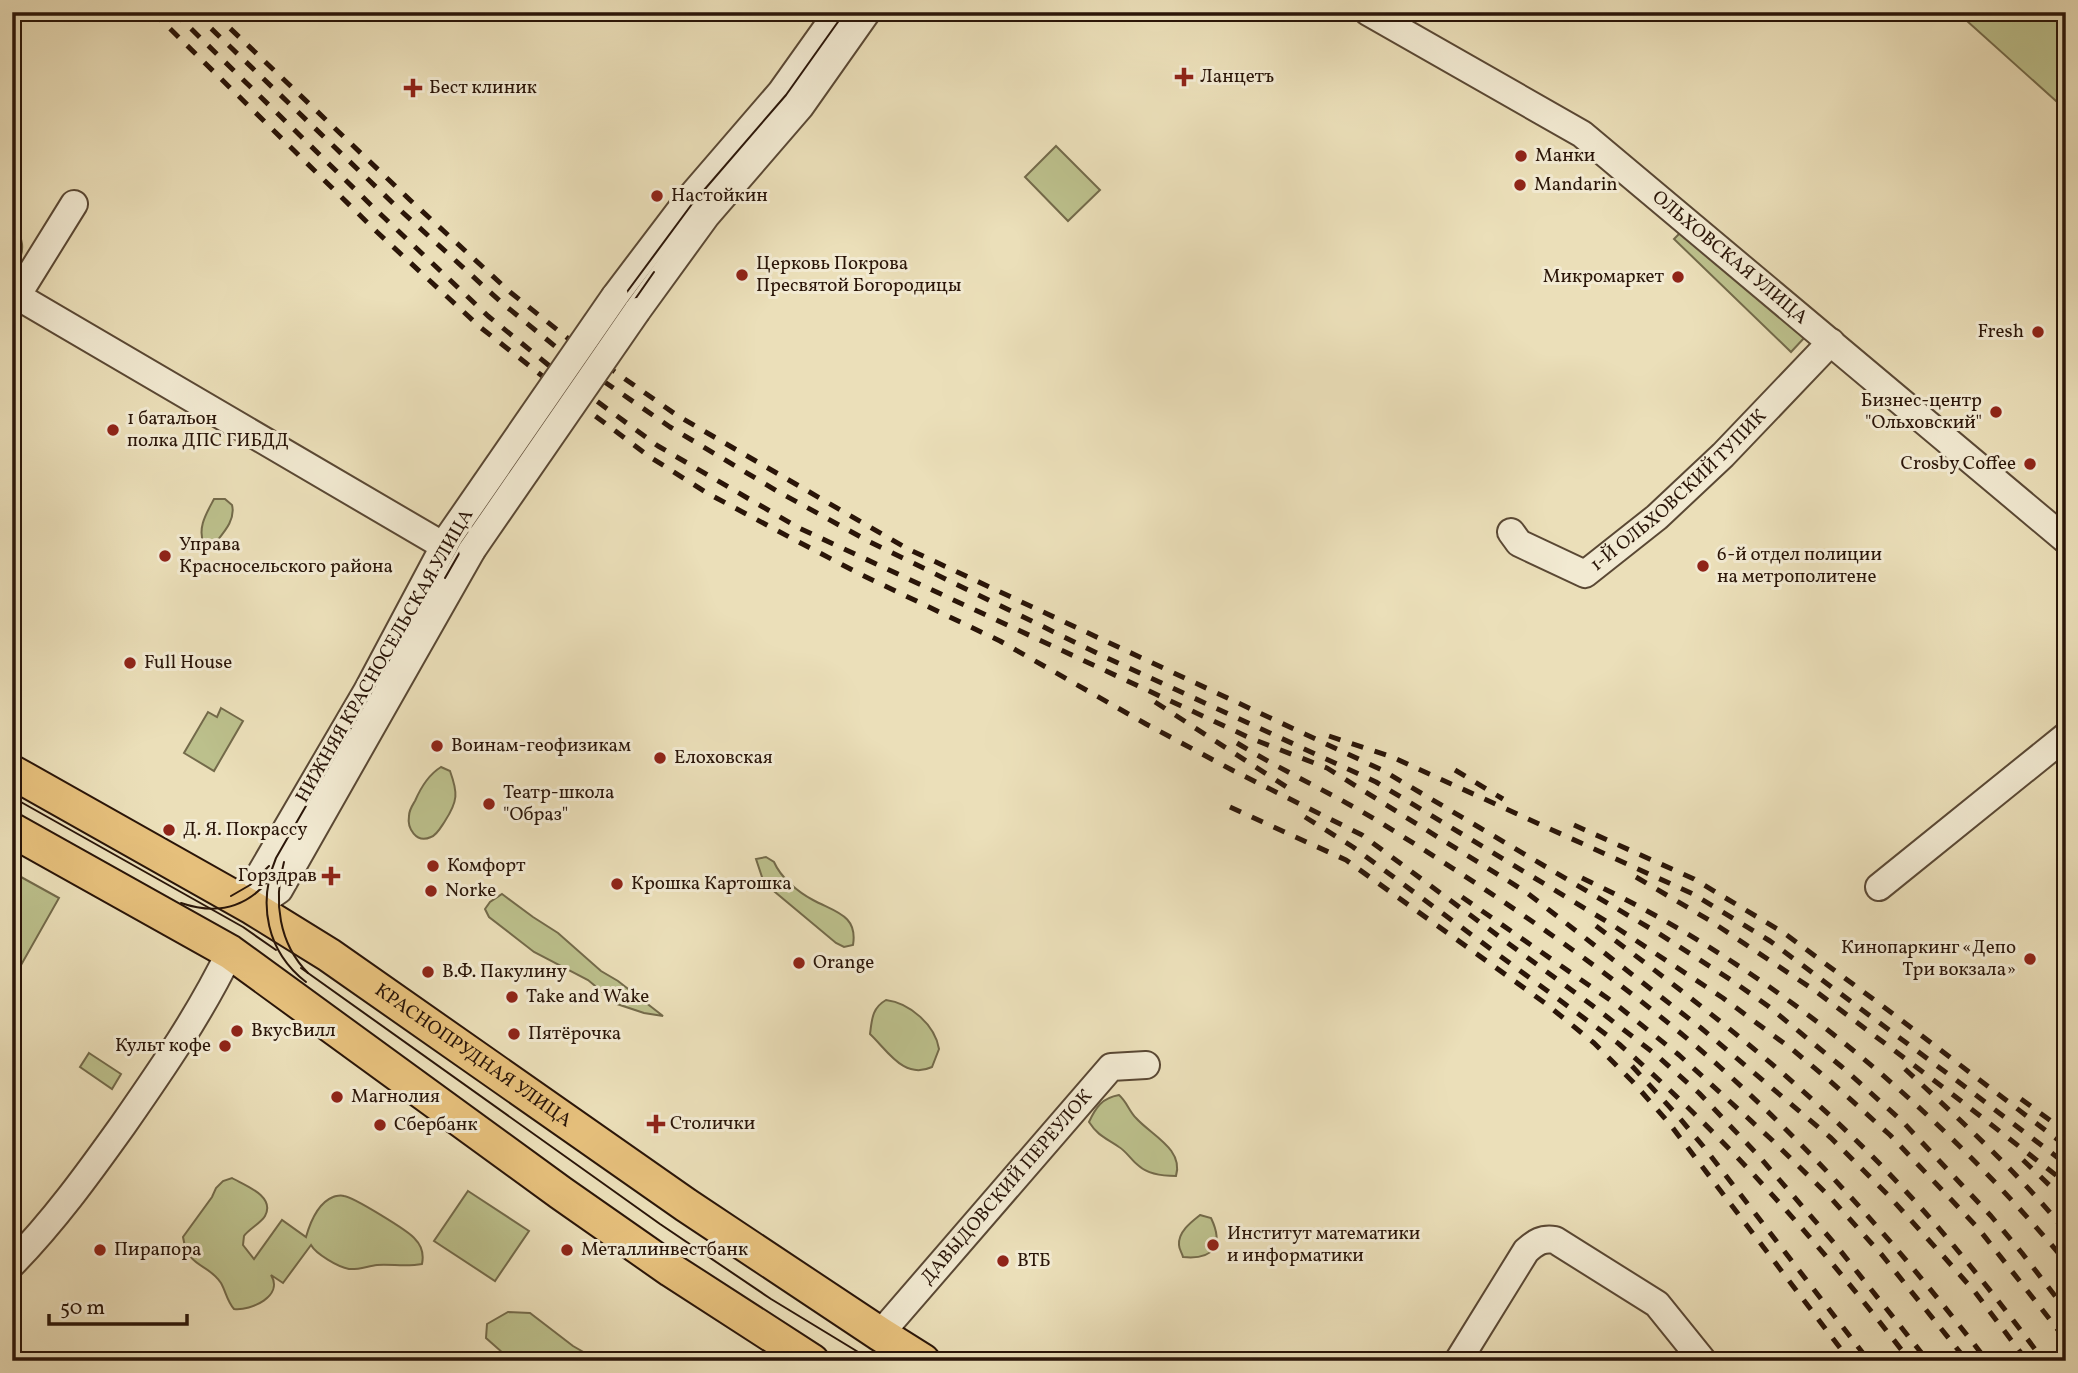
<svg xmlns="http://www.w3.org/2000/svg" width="2078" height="1373" font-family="Vollkorn,serif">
	<rect width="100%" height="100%" fill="#ebdfb9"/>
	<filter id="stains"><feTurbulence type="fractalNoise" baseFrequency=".00286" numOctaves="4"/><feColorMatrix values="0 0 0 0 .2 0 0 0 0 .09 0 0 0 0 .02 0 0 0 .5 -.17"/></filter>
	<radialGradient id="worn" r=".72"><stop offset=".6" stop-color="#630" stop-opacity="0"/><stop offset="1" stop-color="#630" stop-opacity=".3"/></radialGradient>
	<g fill="#bcc08c" stroke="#736a4a" stroke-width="2">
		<polygon points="1957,12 2066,12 2066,110"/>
		<polygon points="1056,146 1100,190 1068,221 1025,177"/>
		<path d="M12,225c12,11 13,26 5,39l-5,1z"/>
		<polygon points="1684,229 1805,337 1791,352 1674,239"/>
		<path d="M214,499h11l7,6c4,16 -10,29 -19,41l-9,-1c-7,-17 2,-31 10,-46z"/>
		<polygon points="221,708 243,721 214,771 184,753 208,712 217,717"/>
		<path d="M441,767l9,4c8,22 8,30 -5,50 -4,6 -8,14 -14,16 -15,7 -24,-9 -22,-21 0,-6 3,-10 6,-15 6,-14 13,-26 26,-34z"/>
		<path d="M766,857l8,5c7,16 24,30 39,38 22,12 45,15 40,45l-9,2 -8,-4 -67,-56 -6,-7 -7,-21z"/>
		<polygon points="12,872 59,898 12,981"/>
		<polygon points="502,894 533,917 558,933 601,971 618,981 663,1016 644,1013 617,1004 588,980 534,952 489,917 485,909 490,902"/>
		<path d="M886,1000c24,3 49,25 53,49l-7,18c-28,13 -44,-16 -62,-33 2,-15 2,-26 16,-34z"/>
		<polygon points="89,1053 121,1074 112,1089 80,1067"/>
		<path d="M1119,1095c8,7 10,16 17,23 15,17 48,31 40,58 -11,0 -28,-2 -37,-10 -7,-5 -12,-14 -20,-19 -13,-9 -21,-11 -30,-25 7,-15 13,-24 30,-27z"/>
		<path d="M232,1178c12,7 44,18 33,38 -4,7 -16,13 -21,20l-1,9 11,14 28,-39 24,17c4,-14 12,-34 27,-40 2,-1 8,-2 11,-1 9,1 65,35 71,43 7,7 9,15 7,25 -15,3 -30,0 -45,1 -9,1 -19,5 -28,4 -11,-2 -33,-15 -38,-24l-28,38 -12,-8c13,21 -20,36 -37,34 -7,-8 -8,-17 -13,-26 -14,-21 -33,-14 -38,-46l29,-40 4,-9 7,-7z"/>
		<polygon points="468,1191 529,1231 495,1281 434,1241"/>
		<path d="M1200,1215l11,3c13,27 3,42 -28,39 -1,-4 -4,-8 -4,-12 -1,-13 12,-23 21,-30z"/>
		<polygon points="508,1312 530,1313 573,1346 599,1361 512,1361 486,1338 487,1324"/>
	</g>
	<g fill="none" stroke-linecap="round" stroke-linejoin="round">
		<defs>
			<g id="minor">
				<path id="s1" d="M1368,12l214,122 484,406"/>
				<polyline points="12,293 444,546"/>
				<polyline points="615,296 687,201 781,92 838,12"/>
				<polyline points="12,304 74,204"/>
				<polyline points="637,311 706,216 800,107 867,12"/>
				<path id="s2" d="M1511,532l8,11 66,31 72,-57 66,-62 108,-113"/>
				<polyline points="1879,887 2066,736"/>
				<polyline points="253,908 259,876 367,691 450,535"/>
				<polyline points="253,908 279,890 472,550"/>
				<path d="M12,1264c42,-43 76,-90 111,-139 39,-56 77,-111 107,-173"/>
				<path id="s3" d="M880,1334l231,-267 35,-2"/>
				<path d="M1458,1361l68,-110c10,-9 16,-13 29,-11l102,64 46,57"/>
			</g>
			<g id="major">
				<path id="s4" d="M12,772l241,136 76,47 357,250 194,129 43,27"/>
				<polyline points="12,830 230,952 561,1193 671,1270 812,1361"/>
			</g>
		</defs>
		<use href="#minor" stroke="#5a4834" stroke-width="30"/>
		<use href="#major" stroke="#2a1508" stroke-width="37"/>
		<use href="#minor" stroke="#f2ead2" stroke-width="26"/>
		<use href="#major" stroke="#e6c07c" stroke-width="33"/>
		<g stroke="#2a1508" stroke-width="2">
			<polyline points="445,578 464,545 654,272"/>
			<polyline points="12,797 243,927 276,950"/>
			<path d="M284,862c-11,39 -5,82 24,111"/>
			<polyline points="231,896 250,885 269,866"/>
			<path d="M181,903c35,12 65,5 88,-23"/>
			<polyline points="301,968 660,1224 771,1299 873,1361"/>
			<path d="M306,982c-39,-30 -49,-78 -30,-124l95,-165 84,-154 166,-239 71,-96 94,-109 59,-83"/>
		</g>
		<g stroke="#2a1508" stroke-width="5" stroke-dasharray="12 12" stroke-linecap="butt">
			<polyline points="153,12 377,232 480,327 550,382 650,457 707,493 793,539 862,575 1000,641 1146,724 1232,770 1362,835 1593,1006 1655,1054 1699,1093 1757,1154 1835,1244 1928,1361"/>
			<polyline points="174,12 373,207 488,316 557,372 658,446 799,528 1250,738 1327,768 1526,892 1701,1028 1831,1138 1888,1195 1945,1258 1975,1292 2027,1361"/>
			<polyline points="194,12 399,209 502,303 567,356 670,427 777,491 870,542 1103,656 1376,782 1614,926 1723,998 1793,1050 1830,1081 1890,1135 1978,1228 2066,1340"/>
			<polyline points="213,12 410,200 510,292 575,344 678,416 908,549 1382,770 1658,933 1734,982 1768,1006 1842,1067 1902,1121 1991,1216 2022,1253 2066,1310"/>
			<polyline points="1155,702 1296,793"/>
			<polyline points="1329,736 1392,757 1693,894 1770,941 1960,1083 2066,1164"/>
			<path d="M1237,743c47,29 97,51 144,80 115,71 238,154 339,244 99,89 186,188 267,294"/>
			<polyline points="1455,770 1503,799"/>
			<polyline points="1230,807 1346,860 1545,1003 1594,1043 1633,1082 1669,1123 1850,1361"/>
			<path d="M1305,817l48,30 266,197c108,94 204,203 291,317"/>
			<polyline points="1574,825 1694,879 1784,933 1896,1016 2066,1146"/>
			<polyline points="1636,877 1709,920 1814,990 1952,1094 2066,1183"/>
			<path d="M1582,878c188,88 351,225 484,384"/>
			<polyline points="1462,897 1613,1002 1679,1055 1772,1140 1829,1196 1882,1255 1967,1361"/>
			<path d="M1596,926c107,80 212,161 303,258 53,56 99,116 145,177"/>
			<polyline points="1632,1066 1677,1115 1703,1146 1869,1361"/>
			<path d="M1905,1069c56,52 114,104 161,163"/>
			<polyline points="2021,1099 2066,1132"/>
			<polyline points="2023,1160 2066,1201"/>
		</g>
		<defs>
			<g id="minor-bridge">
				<polyline points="450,535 615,296"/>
				<polyline points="472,550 637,311"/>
			</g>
		</defs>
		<use href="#minor-bridge" stroke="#5a4834" stroke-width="30" stroke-linecap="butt"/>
		<use href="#minor-bridge" stroke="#f2ead2" stroke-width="26"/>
	</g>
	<g fill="#8f2418" stroke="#f2ead2" stroke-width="2.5">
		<path d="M1180.5 66.5h7v7h7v7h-7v7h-7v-7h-7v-7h7z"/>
		<path d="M409.5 77.5h7v7h7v7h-7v7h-7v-7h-7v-7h7z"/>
		<circle cx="1521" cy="156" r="7"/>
		<circle cx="1520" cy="185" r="7"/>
		<circle cx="657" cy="196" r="7"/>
		<circle cx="742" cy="275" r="7"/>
		<circle cx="1678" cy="277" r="7"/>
		<circle cx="2038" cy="332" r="7"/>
		<circle cx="1996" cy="412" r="7"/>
		<circle cx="113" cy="430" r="7"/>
		<circle cx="2030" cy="464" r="7"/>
		<circle cx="165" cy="556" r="7"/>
		<circle cx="1703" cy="566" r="7"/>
		<circle cx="130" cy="663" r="7"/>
		<circle cx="437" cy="746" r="7"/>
		<circle cx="660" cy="758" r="7"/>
		<circle cx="489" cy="804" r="7"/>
		<circle cx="169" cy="830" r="7"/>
		<circle cx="433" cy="866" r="7"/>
		<path d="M327.5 865.5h7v7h7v7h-7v7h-7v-7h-7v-7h7z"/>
		<circle cx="617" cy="884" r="7"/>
		<circle cx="431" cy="891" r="7"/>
		<circle cx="2030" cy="959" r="7"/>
		<circle cx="799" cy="963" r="7"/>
		<circle cx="428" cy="972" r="7"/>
		<circle cx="512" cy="997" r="7"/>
		<circle cx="237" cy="1031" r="7"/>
		<circle cx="514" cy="1034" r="7"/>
		<circle cx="225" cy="1046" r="7"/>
		<circle cx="337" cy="1097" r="7"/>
		<path d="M652.5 1113.5h7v7h7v7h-7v7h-7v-7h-7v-7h7z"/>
		<circle cx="380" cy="1125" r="7"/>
		<circle cx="1213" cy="1245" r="7"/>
		<circle cx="100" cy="1250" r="7"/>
		<circle cx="567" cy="1250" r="7"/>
		<circle cx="1003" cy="1261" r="7"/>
	</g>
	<g text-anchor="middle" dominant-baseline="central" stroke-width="6" stroke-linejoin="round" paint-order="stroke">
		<g font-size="19" fill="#2a1508" stroke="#f2ead2" text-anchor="start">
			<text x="1200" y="77">Ланцетъ</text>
			<text x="429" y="88">Бест клиник</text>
			<text x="1535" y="156">Манки</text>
			<text x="1534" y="185">Mandarin</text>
			<text x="671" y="196">Настойкин</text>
			<text x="756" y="264">Церковь Покрова<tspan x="756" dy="22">Пресвятой Богородицы</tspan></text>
			<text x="1664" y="277" text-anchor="end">Микромаркет</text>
			<text x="2024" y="332" text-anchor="end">Fresh</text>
			<text x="1982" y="401" text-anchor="end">Бизнес-центр<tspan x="1982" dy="22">"Ольховский"</tspan></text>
			<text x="127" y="419">1 батальон<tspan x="127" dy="22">полка ДПС ГИБДД</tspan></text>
			<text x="2016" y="464" text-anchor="end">Crosby Coffee</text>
			<text x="179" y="545">Управа<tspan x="179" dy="22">Красносельского района</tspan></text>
			<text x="1717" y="555">6-й отдел полиции<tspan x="1717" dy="22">на метрополитене</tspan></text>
			<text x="144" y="663">Full House</text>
			<text x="451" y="746">Воинам-геофизикам</text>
			<text x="674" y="758">Елоховская</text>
			<text x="503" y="793">Театр-школа<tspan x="503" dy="22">"Образ"</tspan></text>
			<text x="183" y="830">Д. Я. Покрассу</text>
			<text x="447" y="866">Комфорт</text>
			<text x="317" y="876" text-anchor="end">Горздрав</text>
			<text x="631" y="884">Крошка Картошка</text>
			<text x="445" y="891">Norke</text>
			<text x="2016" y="948" text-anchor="end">Кинопаркинг «Депо<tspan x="2016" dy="22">Три вокзала»</tspan></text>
			<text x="813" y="963">Orange</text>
			<text x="442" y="972">В.Ф. Пакулину</text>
			<text x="526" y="997">Take and Wake</text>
			<text x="251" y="1031">ВкусВилл</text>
			<text x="528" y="1034">Пятёрочка</text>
			<text x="211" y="1046" text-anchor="end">Культ кофе</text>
			<text x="351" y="1097">Магнолия</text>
			<text x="670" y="1124">Столички</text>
			<text x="394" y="1125">Сбербанк</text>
			<text x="1227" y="1234">Институт математики<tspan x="1227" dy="22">и информатики</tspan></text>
			<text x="114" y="1250">Пирапора</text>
			<text x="581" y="1250">Металлинвестбанк</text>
			<text x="1017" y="1261">ВТБ</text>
		</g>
		<g font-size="19" fill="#2a1508" stroke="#f2ead2">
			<text stroke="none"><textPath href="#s1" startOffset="439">ОЛЬХОВСКАЯ УЛИЦА</textPath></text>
			<text stroke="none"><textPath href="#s2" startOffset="212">1-Й ОЛЬХОВСКИЙ ТУПИК</textPath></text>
			<text transform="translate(385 656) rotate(-60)">НИЖНЯЯ КРАСНОСЕЛЬСКАЯ УЛИЦА</text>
			<text stroke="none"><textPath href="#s4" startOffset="542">КРАСНОПРУДНАЯ УЛИЦА</textPath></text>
			<text stroke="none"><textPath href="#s3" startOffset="194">ДАВЫДОВСКИЙ ПЕРЕУЛОК</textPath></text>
		</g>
	</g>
	<rect width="2078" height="1373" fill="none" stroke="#ebdfb9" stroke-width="42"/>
	<rect x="14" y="14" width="2050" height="1345" fill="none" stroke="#2a1508" stroke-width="3.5"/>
	<rect x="21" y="21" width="2036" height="1331" fill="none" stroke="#2a1508" stroke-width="2"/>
	<path d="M49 1314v10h138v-10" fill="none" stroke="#2a1508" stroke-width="3.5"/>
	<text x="60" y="1314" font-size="21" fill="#2a1508" stroke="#f2ead2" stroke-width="5" paint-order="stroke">50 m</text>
	<rect width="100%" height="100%" filter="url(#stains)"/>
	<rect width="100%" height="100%" fill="url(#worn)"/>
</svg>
